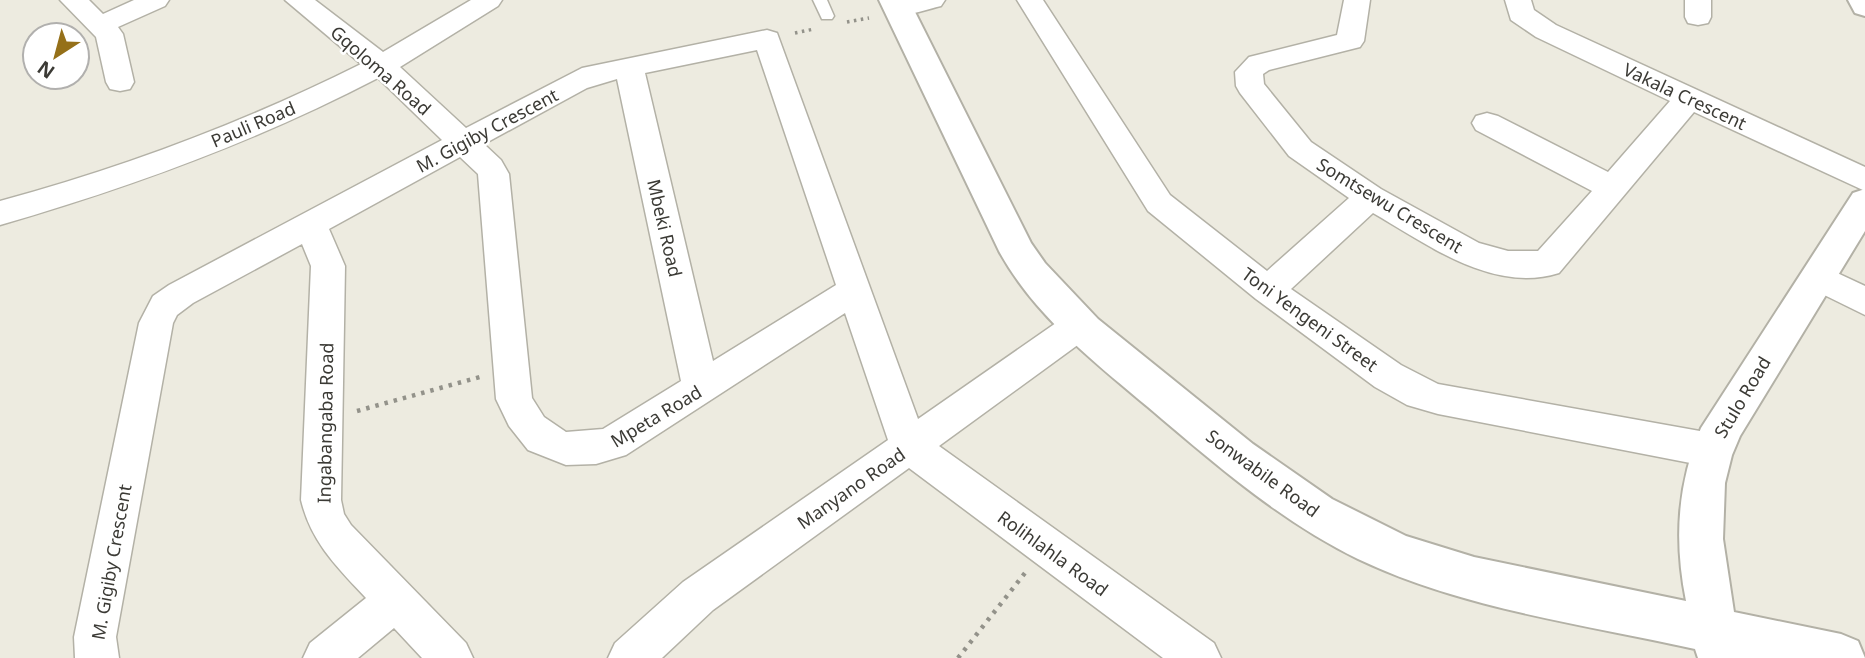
<svg xmlns="http://www.w3.org/2000/svg" width="1865" height="658" font-family="'Noto Sans',sans-serif">
	<rect width="100%" height="100%" fill="#edebe0"/>
	<g fill="none" stroke-linecap="round" stroke-linejoin="round">
		<defs>
			<polygon id="service" points="813,0 827,0 834,16 832,19 822,19"/>
			<g id="minor">
				<polygon points="60,0 89,0 103,14 134,0 169,0 165,6 118,27 123,34 134,82 130,89 120,91 110,89 106,82 96,37"/>
				<path d="M285,0h30l68,52 88,-52h31l-4,6 -98,61 66,61 116,-60 185,-38 10,3 141,386 148,-103 12,-4 12,4 5,10 -5,10 -151,110 275,197 7,15h-58l-254,-190 -196,142 -51,48h-54l7,-15 68,-61 205,-142 -43,-127 -219,142 -30,9 -30,1 -38,-15 -19,-24 -13,-27 -18,-225 -18,-17 -131,72 16,37 -4,234 3,14 7,11 115,118 7,15h-51l-28,-30 -36,30h-55l7,-15 56,-45c-29,-31 -55,-56 -65,-98l10,-234 -9,-22 -109,59 -16,12 -4,8 -57,314 3,21h-44l-1,-21 65,-314 14,-27 16,-11 273,-145 -64,-62c-121,63 -247,109 -378,147v-24c126,-34 245,-79 361,-137zM757,50l79,235 -123,76 -68,-288zM617,79l64,302 -78,48 -37,3 -22,-15 -12,-19 -23,-224 -8,-14 -17,-16 103,-56z"/>
				<path d="M896,0h49l-4,6c-17,4 -36,12 -53,8l-4,-6 4,-6z"/>
				<path d="M1017,0h26l127,195 97,76 82,-73 -60,-42 -49,-63 -4,-7 -1,-14 14,-15 88,-22 7,-35h26l-6,41 -4,6 -91,23 -6,4 1,10 47,58 70,47 98,54 29,8h30l54,-60 -116,-61 -4,-7 4,-7 11,-3 11,3 110,56 62,-71 -134,-64 -25,-17 -6,-20h26l3,10 22,15 309,142v24l-171,-79 -135,161c-66,21 -132,-29 -186,-60l-82,76 110,76 37,19 273,49 13,5 6,12 -6,12 -13,5 -273,-53 -31,-9 -32,-18 -119,-88 -108,-88z"/>
				<polygon points="1685,0 1711,0 1711,17 1708,23 1698,25 1688,23 1685,17"/>
				<polygon points="1818,264 1865,286 1865,315 1806,286 1801,277 1806,268"/>
			</g>
			<g id="tertiary">
				<path d="M879,0h30l122,243 14,20 53,56 155,125 79,55 74,37 68,21 212,44c-12,-60 -9,-116 15,-173l152,-235 12,-4v42l-125,205 -8,19 -7,28 -2,56 11,73 107,22 17,7 7,17h-167l-3,-9c-112,-25 -232,-40 -337,-90 -78,-38 -144,-96 -210,-152 -55,-46 -114,-92 -149,-156z"/>
				<polygon points="1848,0 1865,0 1865,16 1855,13"/>
			</g>
		</defs>
		<use href="#service" stroke="#b3b1a6" stroke-width="3"/>
		<use href="#minor" stroke="#b3b1a6" stroke-width="3"/>
		<use href="#tertiary" stroke="#b3b1a6" stroke-width="4"/>
		<g stroke="#93928a" stroke-width="3.5" stroke-dasharray="2.5 4.5" stroke-linecap="butt">
			<polyline points="847,22 869,18"/>
			<polyline points="795,33 814,29"/>
		</g>
		<g stroke="#93928a" stroke-width="4.5" stroke-dasharray="3.5 6" stroke-linecap="butt">
			<polyline points="357,411 480,377"/>
			<polyline points="958,658 1025,573"/>
		</g>
		<use href="#service" fill="#fff" fill-rule="evenodd"/>
		<use href="#minor" fill="#fff" fill-rule="evenodd"/>
		<use href="#tertiary" fill="#fff" fill-rule="evenodd"/>
	</g>
	<g text-anchor="middle" dominant-baseline="central" stroke-width="5" stroke-linejoin="round" paint-order="stroke">
		<g font-size="18" fill="#3b3a35" stroke="#fff">
			<text transform="translate(381 70) rotate(41)">Gqoloma Road</text>
			<text transform="translate(1685 96) rotate(25)">Vakala Crescent</text>
			<text transform="translate(253 124) rotate(-23)">Pauli Road</text>
			<text transform="translate(487 130) rotate(-28)">M. Gigiby Crescent</text>
			<text transform="translate(1390 205) rotate(31)">Somtsewu Crescent</text>
			<text transform="translate(665 228) rotate(77)">Mbeki Road</text>
			<text transform="translate(1310 319) rotate(36)">Toni Yengeni Street</text>
			<text transform="translate(1742 397) rotate(-59)">Stulo Road</text>
			<text transform="translate(656 416) rotate(-31)">Mpeta Road</text>
			<text transform="translate(325 423) rotate(-89)">Ingabangaba Road</text>
			<text transform="translate(1263 473) rotate(36)">Sonwabile Road</text>
			<text transform="translate(851 488) rotate(-35)">Manyano Road</text>
			<text transform="translate(1053 553) rotate(36)">Rolihlahla Road</text>
			<text transform="translate(111 562) rotate(-80)">M. Gigiby Crescent</text>
		</g>
	</g>
	<g transform="translate(56 56) rotate(216)"><circle r="33" fill="#ffffff" stroke="#b1b0ae" stroke-width="2"/>
	<path d="M0-5L12 26L0 18L-12 26Z" fill="#957019"/>
	<text y="-10" font-size="19" font-weight="bold" text-anchor="middle" fill="#3b3a35">N</text>
	</g>
</svg>
